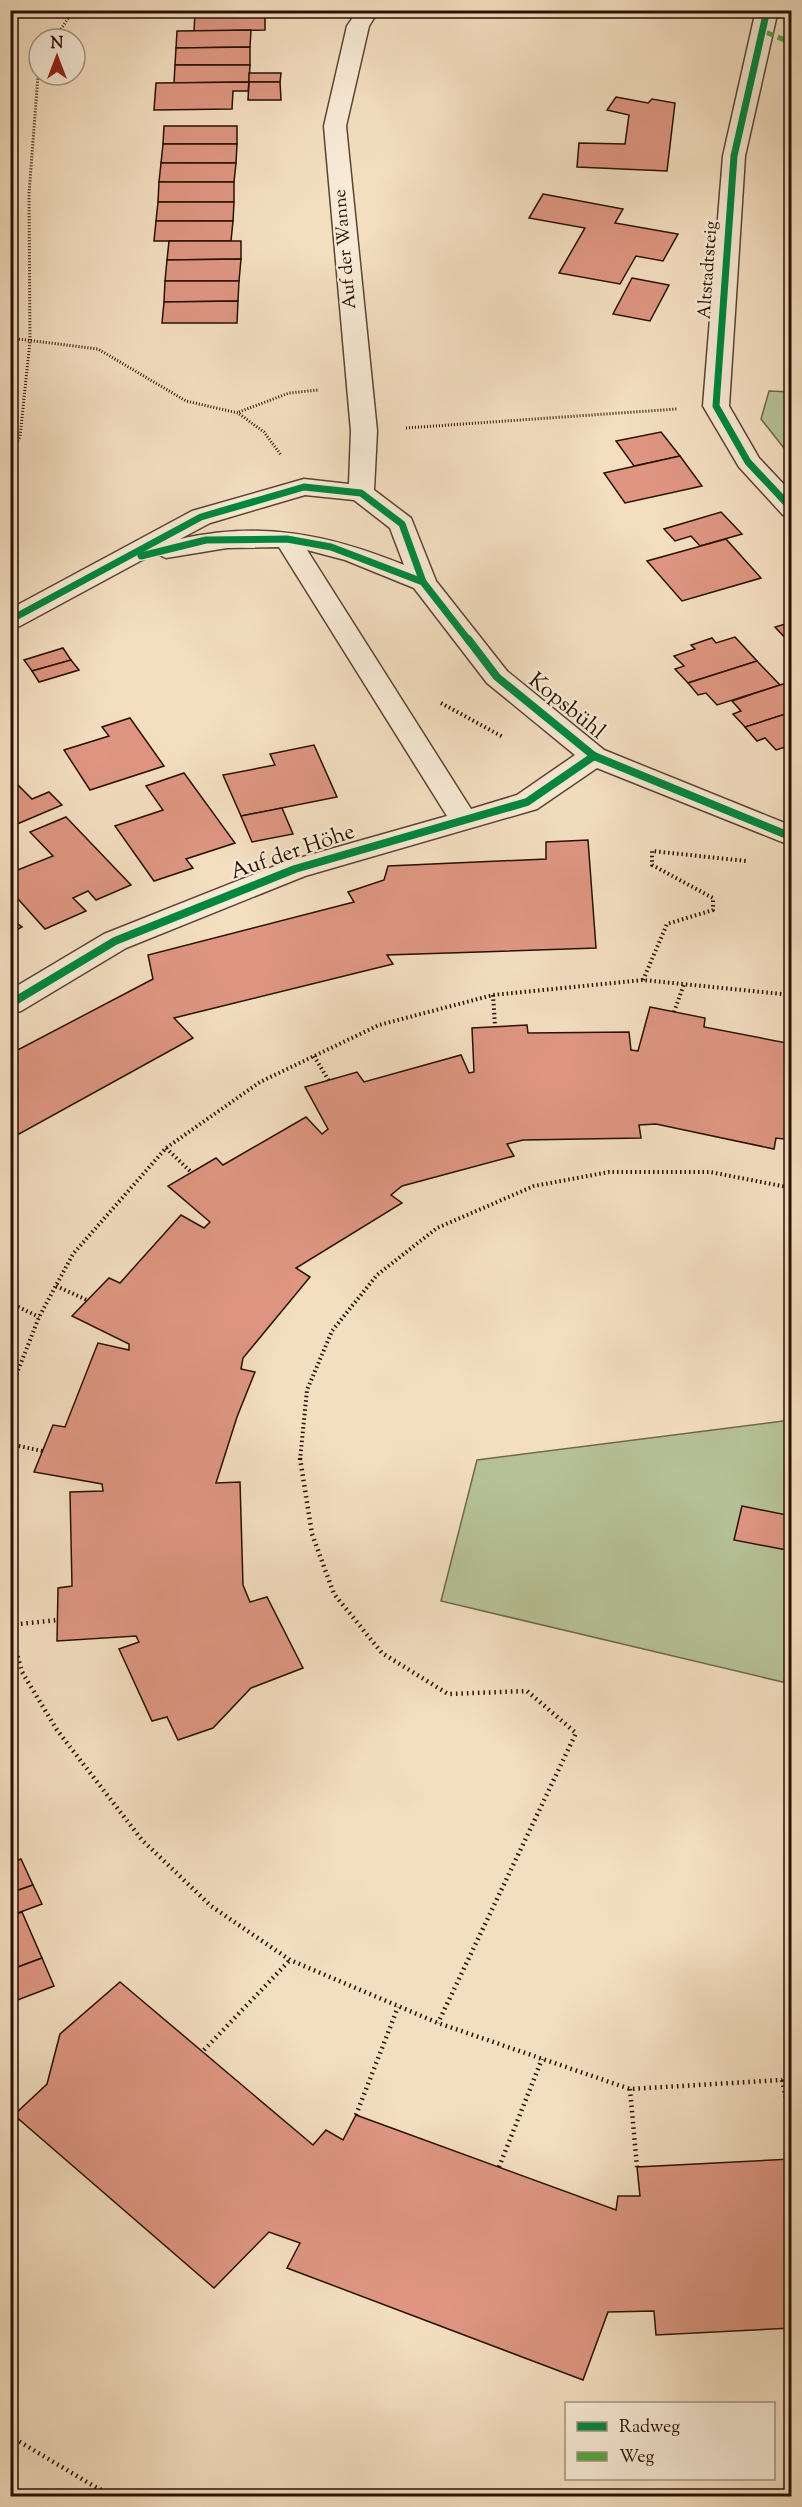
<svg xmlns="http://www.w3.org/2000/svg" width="802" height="2507" font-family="'Sorts Mill Goudy',serif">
	<rect width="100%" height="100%" fill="#f3dec0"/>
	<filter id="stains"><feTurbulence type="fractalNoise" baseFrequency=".00333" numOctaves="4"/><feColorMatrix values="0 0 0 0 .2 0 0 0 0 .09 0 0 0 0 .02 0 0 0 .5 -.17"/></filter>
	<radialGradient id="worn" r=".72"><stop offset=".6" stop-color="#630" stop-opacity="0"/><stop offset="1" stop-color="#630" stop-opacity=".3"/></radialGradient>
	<g fill="#b6c296" stroke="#70694c" stroke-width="1.5">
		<polygon points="769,391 791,392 791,457 761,419"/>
		<polygon points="791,1420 791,1684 441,1601 477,1460"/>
	</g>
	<g fill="#de9682" stroke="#291003" stroke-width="1.5">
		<polygon points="195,10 266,10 265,14 195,14"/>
		<polygon points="195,14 265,14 265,30 194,31"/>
		<polygon points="251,30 250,47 176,48 177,31"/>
		<polygon points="250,47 250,65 175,65 176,48"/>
		<polygon points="175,65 250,65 249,82 174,83"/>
		<polygon points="249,73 281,73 280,82 249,82"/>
		<polygon points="249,82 280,82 281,100 248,100"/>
		<polygon points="249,82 248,91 233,91 232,109 154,110 156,83"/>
		<polygon points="616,97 648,103 652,99 675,103 667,171 577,167 579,143 625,144 629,115 607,110"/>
		<polygon points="164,126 237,126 237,144 163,144"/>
		<polygon points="163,144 237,144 236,163 161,163"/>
		<polygon points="161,163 236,163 234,182 159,182"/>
		<polygon points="159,182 234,182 234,202 158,202"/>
		<polygon points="543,194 623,209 615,223 678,234 663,261 636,256 620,284 559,273 585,228 529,218"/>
		<polygon points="158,202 234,202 233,221 156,221"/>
		<polygon points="156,221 233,221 231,241 154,241"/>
		<polygon points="169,241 241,241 241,259 167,260"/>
		<polygon points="241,259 239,281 165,281 167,260"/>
		<polygon points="632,278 669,285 650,321 613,314"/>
		<polygon points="165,281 239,281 238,301 164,302"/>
		<polygon points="238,301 237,323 162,323 164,302"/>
		<polygon points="661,432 680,456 634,466 616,441"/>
		<polygon points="680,456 702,486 625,503 604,473"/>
		<polygon points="721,512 742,534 700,546 691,536 675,541 664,529"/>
		<polygon points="726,539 761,578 682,601 647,561"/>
		<polygon points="792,622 792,645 775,627"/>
		<polygon points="735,637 757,661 688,683 675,669 684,666 674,656 695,649 691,645 712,638 716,643"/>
		<polygon points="63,648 71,660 32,671 24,660"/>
		<polygon points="71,660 79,670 39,682 32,671"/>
		<polygon points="757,661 780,685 717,705 706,693 698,695 688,683"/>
		<polygon points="792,681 792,712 745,727 733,714 741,711 732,701"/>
		<polygon points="792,712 792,745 776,750 765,738 757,741 745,727"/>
		<polygon points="130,718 164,766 90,790 64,750 109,736 102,727"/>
		<polygon points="314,745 337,797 241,816 223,775 275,765 270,754"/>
		<polygon points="184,773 235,843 186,859 193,868 154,881 115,826 163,810 146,786"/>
		<polygon points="10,777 32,799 49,792 62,805 10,827"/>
		<polygon points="282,808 293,834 252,842 241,816"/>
		<polygon points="66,817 131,885 96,900 88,891 73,898 86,911 45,929 10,890 10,873 53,856 30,832"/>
		<polygon points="588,840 596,948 387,955 393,964 174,1018 193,1038 10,1139 10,1054 153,979 148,955 354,902 348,892 384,880 388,866 546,859 546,842"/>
		<polygon points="10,918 22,927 10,934"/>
		<polygon points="650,1007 705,1018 704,1027 792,1044 792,1140 776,1138 774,1149 656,1124 639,1125 641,1138 523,1140 507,1144 514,1156 402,1186 391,1195 402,1203 296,1268 310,1277 243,1358 241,1369 255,1372 237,1417 216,1483 240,1482 243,1585 250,1602 267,1597 303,1668 251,1688 213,1728 178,1740 167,1717 152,1721 119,1649 139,1642 136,1636 57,1641 58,1588 72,1586 70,1492 103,1491 102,1484 34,1472 53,1425 65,1427 98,1343 129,1350 129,1344 72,1316 109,1278 120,1283 181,1215 204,1228 210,1222 168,1186 216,1158 223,1165 306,1117 322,1134 328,1129 305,1087 357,1072 364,1082 461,1055 469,1073 474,1072 472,1028 527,1025 528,1033 629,1032 631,1050 638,1051"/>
		<polygon points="742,1506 792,1516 792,1551 734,1540"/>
		<polygon points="21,1859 33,1885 10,1893 10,1863"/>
		<polygon points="33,1885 42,1904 10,1916 10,1893"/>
		<polygon points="22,1912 42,1958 10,1970 10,1916"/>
		<polygon points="42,1958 54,1986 10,2003 10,1970"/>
		<polygon points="120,1982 313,2145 326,2130 343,2140 356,2115 616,2210 618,2196 640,2196 637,2167 792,2159 792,2328 656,2335 654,2311 608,2312 583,2380 287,2268 300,2243 269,2232 214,2288 14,2115 47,2084 60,2034"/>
	</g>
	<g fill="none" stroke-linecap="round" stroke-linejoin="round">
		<defs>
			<g id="minor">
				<path d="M358,10h21l-10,16 -23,100 31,305 -3,59 37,28 25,63 71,90 97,79 188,76v20l-195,-78 -60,41 -232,67 -179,72 -105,63 -11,3v-24l94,-56 181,-72 162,-46 -168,-269 -52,1 -61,10 -11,-5 -135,73 -10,2v-19l182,-98 112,-32 45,5 2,-53 -27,-305 23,-100zM305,495l49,5 36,28 14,37c-76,-31 -143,-44 -224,-26l30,-16zM307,550l38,10 69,28 73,95 88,72 -58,40 -46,14z"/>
				<polygon points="756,10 778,10 745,156 729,406 759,458 792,493 792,517 783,515 739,467 703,406 723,156"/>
			</g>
		</defs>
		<use href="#minor" stroke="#5c4432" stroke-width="3"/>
		<g stroke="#291003" stroke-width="3" stroke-dasharray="1 2" stroke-linecap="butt">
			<polyline points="54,39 74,10"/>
			<polyline points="10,338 98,349 186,401 238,413 264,432 281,455"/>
			<polyline points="239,412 289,393 318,390"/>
			<polyline points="406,428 677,409"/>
			<polyline points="10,454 20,437 30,341 29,194 39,62"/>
		</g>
		<g stroke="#291003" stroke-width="4" stroke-dasharray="1.5 3" stroke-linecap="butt">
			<polyline points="441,703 503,737"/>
			<polyline points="643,980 667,924 713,910 713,898 652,865 652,851 746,861"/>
			<polyline points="493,995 495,1026"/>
			<polyline points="674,1012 684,984"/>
			<polyline points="314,1056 329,1081"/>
			<polyline points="166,1148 191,1172"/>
			<polyline points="56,1286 87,1300"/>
			<polyline points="10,1303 39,1317"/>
			<polyline points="10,1391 39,1317 73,1254 166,1148 260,1082 379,1025 493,995 643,980 792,995"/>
			<polyline points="10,1444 42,1451"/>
			<polyline points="300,1460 307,1390 332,1331 377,1275 437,1228 534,1186 609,1172 710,1172 792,1188"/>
		</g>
		<g stroke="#291003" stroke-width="4.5" stroke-dasharray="1.5 4" stroke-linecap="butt">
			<polyline points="300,1458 312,1534 334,1594 382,1653 448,1694 527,1691 576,1733 438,2023"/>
			<polyline points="789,1501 792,1501"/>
			<polyline points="10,1625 58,1620"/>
			<polyline points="10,1630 22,1672 57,1730 142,1840 211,1906 290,1960 438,2023 630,2089 782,2080 792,2076"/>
			<polyline points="204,2050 290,1960"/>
			<polyline points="782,2080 792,2126"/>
			<polyline points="630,2089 637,2167"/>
			<polyline points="356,2115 398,2007"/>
			<polyline points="499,2167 542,2059"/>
			<polyline points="10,2436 97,2488 116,2496"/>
		</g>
		<use href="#minor" fill="#f7ead6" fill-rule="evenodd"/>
		<polyline stroke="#53a840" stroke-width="5" stroke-dasharray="11 5" stroke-linecap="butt" points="763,31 792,43"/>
		<defs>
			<g id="cycleway-far1">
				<polyline points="767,10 734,156 716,406 748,462 792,509"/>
				<polyline points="141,556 206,540 287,539 331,547 423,582"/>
				<polyline points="10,620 201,517 304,487 361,493 402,524 423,582 469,641"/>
			</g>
			<g id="cycleway">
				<polyline points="468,639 497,677 594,756 792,837"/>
				<polyline points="10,1004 115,941 295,869 527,802 594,756"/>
			</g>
		</defs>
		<use href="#cycleway-far1" stroke="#f7ead6" stroke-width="10"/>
		<use href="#cycleway" stroke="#f7ead6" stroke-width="12"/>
		<use href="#cycleway-far1" stroke="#00873e" stroke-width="7"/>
		<use href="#cycleway" stroke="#00873e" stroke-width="8"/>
	</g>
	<g text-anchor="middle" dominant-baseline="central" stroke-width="4.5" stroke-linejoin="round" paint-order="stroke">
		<g font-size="18" fill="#291003" stroke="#f7ead6">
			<text transform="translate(346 249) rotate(-95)">Auf der Wanne</text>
			<text transform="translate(709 270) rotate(-86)">Altstadtsteig</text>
		</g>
		<g font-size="22" fill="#291003" stroke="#f7ead6">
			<text transform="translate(566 707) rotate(39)">Kopsbühl</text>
			<text transform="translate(293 853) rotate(-19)">Auf der Höhe</text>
		</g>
	</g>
	<rect width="802" height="2507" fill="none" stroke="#f3dec0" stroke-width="36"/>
	<rect x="12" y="12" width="778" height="2483" fill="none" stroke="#291003" stroke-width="3"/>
	<rect x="18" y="18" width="766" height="2471" fill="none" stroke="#291003" stroke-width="1.5"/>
	<rect x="565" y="2402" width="210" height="78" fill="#f7ead6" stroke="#a59382" stroke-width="1.5"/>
	<rect x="577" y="2422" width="30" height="9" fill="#00873e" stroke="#a59382" stroke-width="1.5"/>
	<text x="619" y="2432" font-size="18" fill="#291003">Radweg</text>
	<rect x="577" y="2452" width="30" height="9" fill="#53a840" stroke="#a59382" stroke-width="1.5"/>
	<text x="619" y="2462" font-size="18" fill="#291003">Weg</text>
	<g transform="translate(57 57)"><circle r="28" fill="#f7ead6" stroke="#a59382" stroke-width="1.5"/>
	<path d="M0-4.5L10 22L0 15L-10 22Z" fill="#8f2418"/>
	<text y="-9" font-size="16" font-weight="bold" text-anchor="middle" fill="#291003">N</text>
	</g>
	<rect width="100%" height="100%" filter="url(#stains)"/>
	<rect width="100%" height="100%" fill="url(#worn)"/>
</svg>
